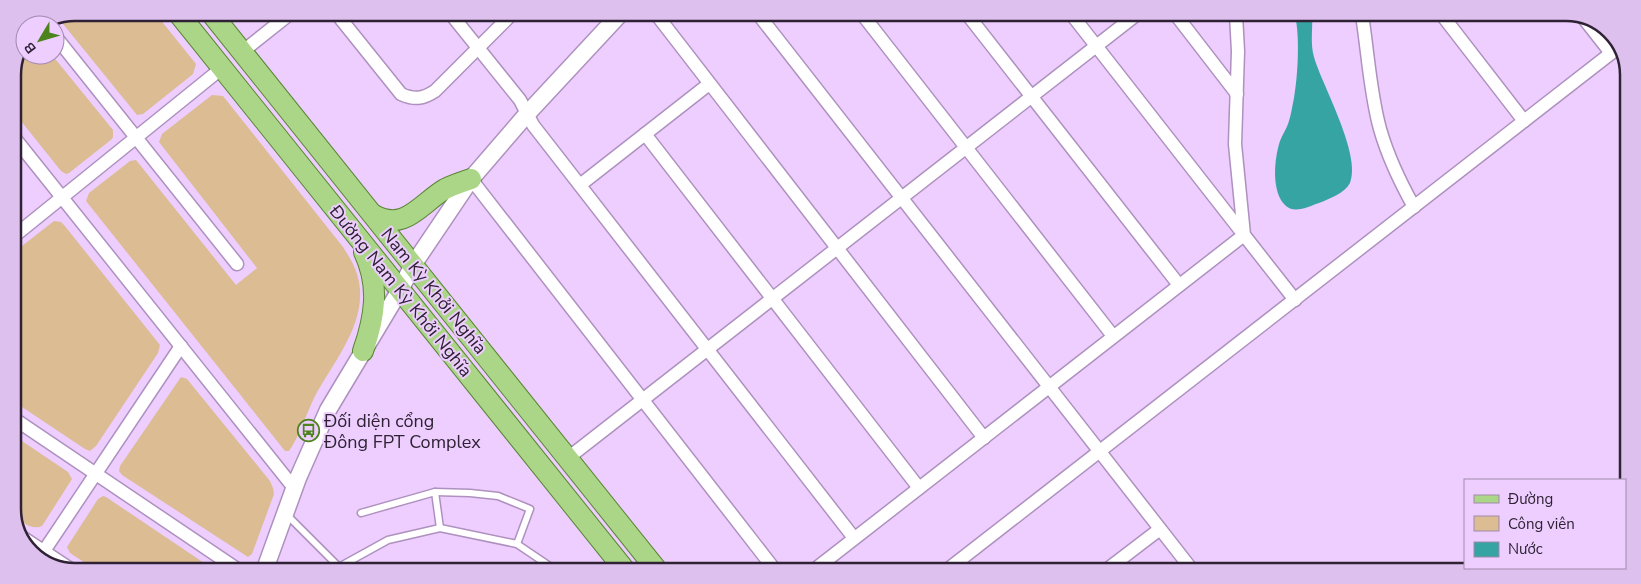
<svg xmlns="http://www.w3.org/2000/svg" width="1641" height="584" font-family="'Nunito Sans',sans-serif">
	<rect width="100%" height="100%" fill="#edcefe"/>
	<g fill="#dcbc92">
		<polygon points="75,13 155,13 196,64 193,74 143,114 137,115 59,19"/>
		<polygon points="25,44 25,55 52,55 113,130 113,137 112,139 69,173 66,174 61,171 13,111 13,72"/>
		<path d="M212,95l11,1 120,151c5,8 11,17 14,27 14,45 -22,85 -42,122 -9,18 -15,39 -26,55h-4l-199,-250 3,-8 41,-32 6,-1 100,125 21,-17 -98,-126 3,-8z"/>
		<polygon points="54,221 61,222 64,225 160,345 158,353 96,446 90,451 85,449 13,401 13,253"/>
		<polygon points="181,377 187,379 270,481 273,488 274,494 252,554 248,557 122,475 119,471 120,466"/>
		<path d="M13,435l55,37 4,7 -30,47c-10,5 -23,-5 -29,-13z"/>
		<polygon points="103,496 106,497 213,569 93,568 70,553 67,547 98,499"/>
	</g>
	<path fill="#36a4a3" d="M1295,15h17c1,14 -2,28 2,42 8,28 48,98 36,126 -5,10 -21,16 -31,20 -9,3 -24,11 -33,3 -15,-13 -12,-47 -6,-65 2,-6 6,-11 8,-17 3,-8 4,-17 6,-26 4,-23 6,-61 1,-83z"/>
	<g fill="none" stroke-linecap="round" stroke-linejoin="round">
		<defs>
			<g id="service">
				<polyline points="435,492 470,493 498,496 530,509 517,544"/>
				<polyline points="361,513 435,492 440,528"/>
				<polyline points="286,514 339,567 388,540 440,528 517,544 554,569"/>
			</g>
			<g id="minor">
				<path d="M336,13l65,81c13,6 22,5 34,-3l78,-78"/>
				<polyline points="450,13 520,100 533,125 854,538"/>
				<polyline points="656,14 984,438"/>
				<polyline points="758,14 1193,571"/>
				<polyline points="862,14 1113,336"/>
				<polyline points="967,14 1179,285"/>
				<polyline points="1176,15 1237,94"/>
				<polyline points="1236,15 1238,51 1235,144 1244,235 1295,300"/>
				<path d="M1362,15c6,38 8,78 18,114 8,28 20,53 34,78"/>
				<polyline points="1442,15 1524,121"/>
				<polyline points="1582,16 1611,53"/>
				<polyline points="55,36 237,264"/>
				<polyline points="242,52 291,13"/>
				<polyline points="645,134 919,488"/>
				<polyline points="13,136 294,488"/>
				<polyline points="471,179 775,570"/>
				<polyline points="580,185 709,84"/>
				<polyline points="13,237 222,68"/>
				<polyline points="13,418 237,569"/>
				<polyline points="568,458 1136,15"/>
				<polyline points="22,537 69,568"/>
				<polyline points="40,557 181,346"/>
				<polyline points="814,570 1244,235 1072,15"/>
				<polyline points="947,570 1619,47"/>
				<polyline points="1105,571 1160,529"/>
			</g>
			<polyline id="tertiary" points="265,569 298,478 328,410 400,290 413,265 471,179 527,114 620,14"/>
			<g id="primary">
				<polyline points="178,13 624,569"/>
				<polyline points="211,13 657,570"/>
				<path d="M374,215c31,17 46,-11 71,-26 8,-4 17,-7 26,-10"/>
				<path d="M363,351c12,-34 17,-65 1,-99"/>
			</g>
		</defs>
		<use href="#service" stroke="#ae91be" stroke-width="9"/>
		<use href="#minor" stroke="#ae91be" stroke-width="15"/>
		<use href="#tertiary" stroke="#ae91be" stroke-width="19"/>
		<use href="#primary" stroke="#5b8537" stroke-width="22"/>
		<use href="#service" stroke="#fff" stroke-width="6"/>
		<use href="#minor" stroke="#fff" stroke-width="12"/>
		<use href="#tertiary" stroke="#fff" stroke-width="16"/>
		<use href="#primary" stroke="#abd688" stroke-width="20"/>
	</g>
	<defs>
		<symbol id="bus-ring" viewBox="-11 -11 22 22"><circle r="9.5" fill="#edcefe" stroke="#4d831c" stroke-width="1.5"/><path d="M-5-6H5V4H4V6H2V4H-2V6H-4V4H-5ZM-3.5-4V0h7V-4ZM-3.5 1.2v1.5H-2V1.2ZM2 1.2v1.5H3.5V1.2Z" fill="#4d831c"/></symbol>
	</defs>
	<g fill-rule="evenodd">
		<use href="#bus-ring" x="296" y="418" width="25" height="25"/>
	</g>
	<g text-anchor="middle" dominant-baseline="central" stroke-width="4" stroke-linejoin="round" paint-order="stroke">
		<g font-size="18" fill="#2e2234" stroke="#edcefe">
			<text transform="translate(401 291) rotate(51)">Đường Nam Kỳ Khởi Nghĩa</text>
			<text transform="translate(434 291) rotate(51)">Nam Kỳ Khởi Nghĩa</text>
		</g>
		<g font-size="18" fill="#2e2234" stroke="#edcefe" text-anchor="start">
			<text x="324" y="421">Đối diện cổng<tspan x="324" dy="21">Đông FPT Complex</tspan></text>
		</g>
	</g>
	<path d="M0 0H1641V584H0ZM75 21H1566A54 54 0 0 1 1620 75V509A54 54 0 0 1 1566 563H75A54 54 0 0 1 21 509V75A54 54 0 0 1 75 21Z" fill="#dec0ee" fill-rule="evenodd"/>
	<path fill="none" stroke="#2e2234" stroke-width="2.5" d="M75 21H1566A54 54 0 0 1 1620 75V509A54 54 0 0 1 1566 563H75A54 54 0 0 1 21 509V75A54 54 0 0 1 75 21Z"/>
	<rect x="1464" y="479" width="162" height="90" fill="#edcefe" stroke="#a189ad"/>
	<rect x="1474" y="495" width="25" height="8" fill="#abd688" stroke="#a189ad"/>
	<text x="1508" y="504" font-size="15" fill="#2e2234">Đường</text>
	<rect x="1474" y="516" width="25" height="15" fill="#dcbc92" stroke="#a189ad"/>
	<text x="1508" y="529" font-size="15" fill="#2e2234">Công viên</text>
	<rect x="1474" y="542" width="25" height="15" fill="#36a4a3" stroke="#a189ad"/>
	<text x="1508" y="554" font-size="15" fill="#2e2234">Nước</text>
	<g transform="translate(40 40) rotate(232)"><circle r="24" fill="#edcefe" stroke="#a189ad"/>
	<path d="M0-4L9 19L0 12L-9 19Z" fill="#4d831c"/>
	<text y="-8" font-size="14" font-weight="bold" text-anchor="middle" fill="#2e2234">B</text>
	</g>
</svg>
